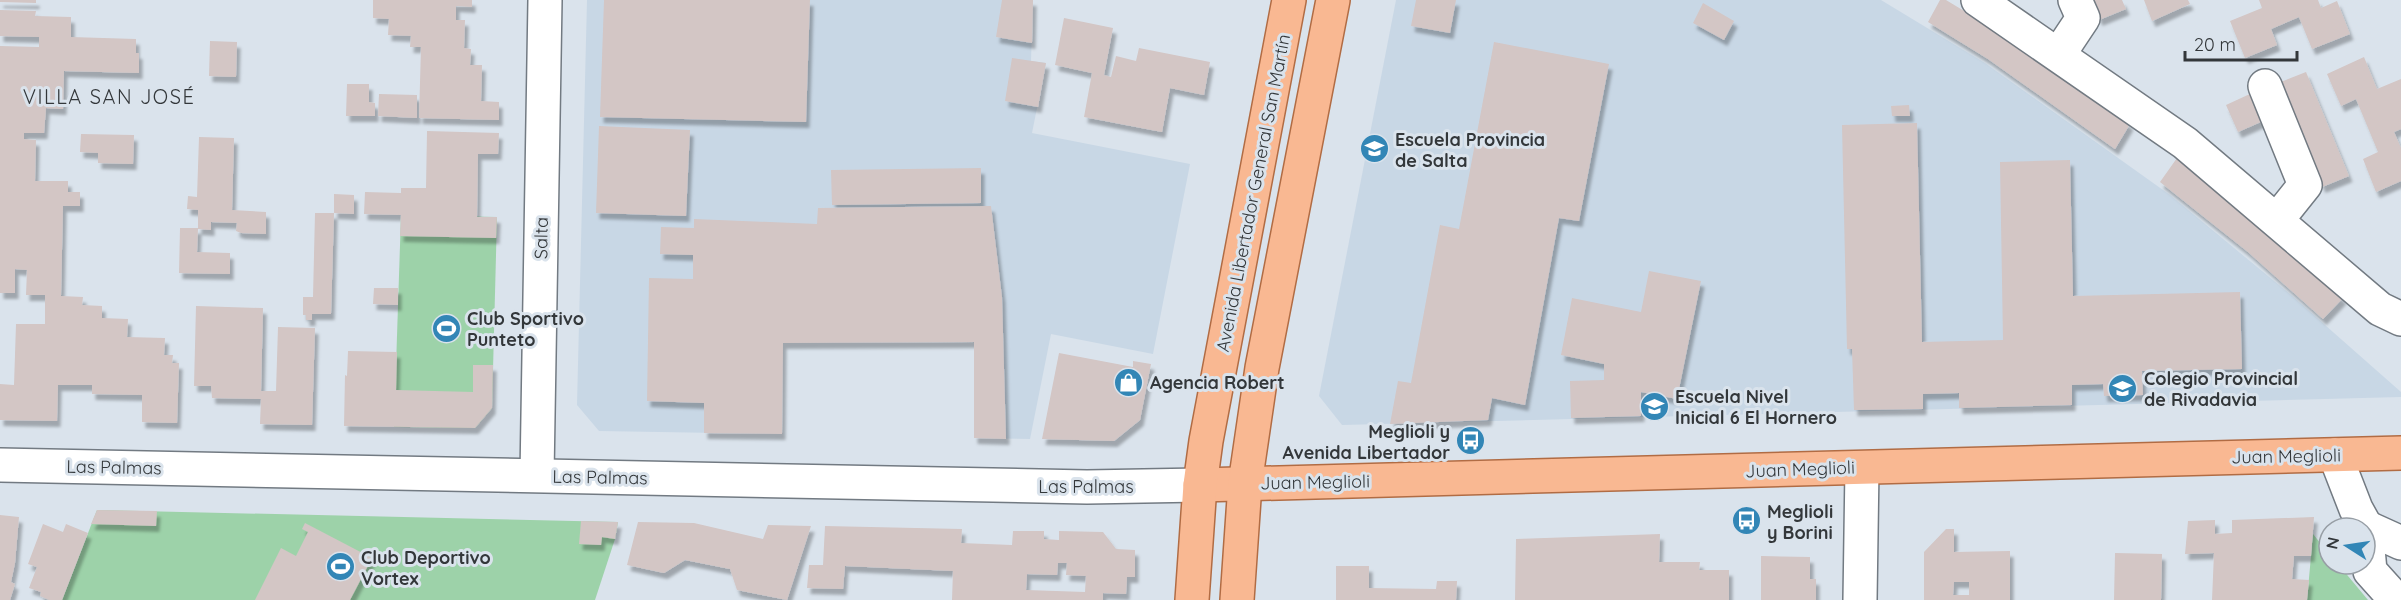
<svg xmlns="http://www.w3.org/2000/svg" width="2401" height="600" font-family="Quicksand,sans-serif">
	<defs>
		<filter id="shadow"><feDropShadow dx="3.5" dy="6" stdDeviation="1.5" flood-color="#0004"/></filter>
	</defs>
	<rect width="100%" height="100%" fill="#dae3ec"/>
	<g fill="#c8d7e5">
		<polygon points="587,0 1033,0 1031,61 1046,63 1032,133 1190,164 1153,354 1051,334 1030,439 974,438 974,342 783,343 782,434 599,431 577,405"/>
		<polygon points="1396,0 1881,0 1985,63 2170,195 2291,295 2401,392 2401,397 1342,425 1319,396"/>
	</g>
	<g fill="#9dd2a9">
		<polygon points="401,215 497,217 492,408 475,428 394,427"/>
		<polygon points="97,510 618,522 615,539 595,600 62,600"/>
		<polygon points="2313,534 2329,554 2329,564 2338,564 2368,600 2307,600"/>
	</g>
	<g fill="#d3c6c5" fill-rule="evenodd" filter="url(#shadow)">
		<polygon points="0,0 36,0 36,3 0,2"/>
		<polygon points="373,0 472,0 472,7 456,6 456,20 465,20 464,48 471,49 470,65 482,65 481,101 499,102 499,120 419,118 421,47 410,47 411,36 388,35 389,19 373,18"/>
		<polygon points="604,0 810,0 806,122 600,117"/>
		<polygon points="1002,0 1033,0 1032,43 996,37"/>
		<polygon points="1416,0 1456,0 1450,33 1411,26"/>
		<polygon points="1940,0 1946,0 2002,34 2130,124 2115,149 1988,59 1928,22"/>
		<polygon points="2091,0 2122,0 2126,9 2099,20"/>
		<polygon points="2144,0 2188,0 2190,4 2152,21"/>
		<polygon points="2259,0 2318,0 2321,8 2337,1 2350,34 2312,49 2299,17 2271,29 2277,45 2245,58 2230,21 2262,8"/>
		<polygon points="1703,3 1734,21 1724,40 1693,23"/>
		<polygon points="0,10 36,11 35,16 71,17 71,37 136,39 136,53 139,53 139,73 64,71 63,109 46,108 44,133 24,133 24,139 36,140 35,181 68,181 68,192 80,192 80,206 63,206 61,296 83,297 82,305 102,306 102,318 128,319 127,337 165,338 164,355 173,355 172,363 179,363 177,423 142,422 142,395 92,394 92,385 58,385 57,421 0,420 0,384 14,385 16,324 45,324 45,295 26,295 27,270 15,269 15,293 0,293 0,46 39,47 39,37 0,36"/>
		<polygon points="1064,18 1113,28 1104,75 1111,77 1116,56 1136,61 1139,48 1210,62 1204,95 1170,88 1162,132 1084,117 1092,73 1055,65"/>
		<polygon points="210,41 237,42 236,77 209,76"/>
		<polygon points="1494,42 1609,64 1579,221 1559,218 1525,405 1492,398 1488,420 1390,424 1398,381 1411,383 1440,225 1459,229"/>
		<polygon points="2364,57 2377,89 2401,79 2401,129 2394,132 2401,148 2401,181 2376,192 2363,159 2378,152 2356,99 2341,106 2327,74"/>
		<polygon points="1012,58 1046,63 1038,107 1005,101"/>
		<polygon points="2306,72 2349,176 2322,187 2278,83"/>
		<polygon points="347,84 369,84 369,102 375,103 375,116 346,116"/>
		<polygon points="2252,93 2263,121 2238,132 2226,105"/>
		<polygon points="379,94 417,95 417,118 378,116"/>
		<polygon points="1909,105 1910,116 1892,116 1891,106"/>
		<polygon points="1917,123 1922,342 2003,340 2000,162 2070,160 2073,296 2240,292 2242,369 2142,371 2143,395 2104,396 2103,384 2072,385 2072,405 1959,408 1959,393 1923,394 1923,409 1854,410 1852,349 1847,349 1842,125"/>
		<polygon points="599,126 690,130 686,216 596,213"/>
		<polygon points="427,131 499,133 498,154 478,154 477,217 497,217 496,238 400,236 401,215 364,214 365,192 401,193 401,188 426,188"/>
		<polygon points="81,134 134,135 133,164 98,163 98,153 80,152"/>
		<polygon points="199,137 234,138 232,210 266,212 266,234 241,233 236,231 237,223 211,222 211,230 198,229 197,252 230,253 230,274 179,273 180,228 198,228 198,210 187,209 188,196 197,197"/>
		<polygon points="2177,158 2267,232 2343,298 2323,319 2248,252 2160,182"/>
		<polygon points="981,168 981,203 832,205 831,170"/>
		<polygon points="334,194 354,195 354,214 334,213"/>
		<polygon points="991,206 1002,297 1006,439 974,438 974,342 783,343 782,434 704,433 704,403 647,401 649,278 693,279 693,255 660,254 661,227 694,228 694,219 817,224 818,208"/>
		<polygon points="315,213 334,213 331,314 312,314 312,320 306,320 306,315 303,315 303,297 313,297"/>
		<polygon points="1649,271 1701,281 1677,399 1641,392 1641,416 1571,418 1570,381 1604,380 1604,364 1561,355 1572,298 1641,312"/>
		<polygon points="374,288 398,288 398,305 373,304"/>
		<polygon points="196,306 263,308 261,391 276,391 278,327 315,328 312,425 260,424 261,399 212,398 211,386 194,386"/>
		<polygon points="348,351 397,352 396,390 473,392 473,365 493,365 492,408 475,428 344,426 345,375 347,376"/>
		<polygon points="1059,353 1133,367 1133,361 1151,364 1140,420 1114,441 1042,439"/>
		<polygon points="97,510 157,511 156,526 91,524"/>
		<polygon points="0,515 19,517 15,563 11,582 15,584 10,600 0,600"/>
		<polygon points="2314,517 2311,556 2294,556 2292,579 2309,580 2307,600 2212,600 2214,553 2185,554 2188,521 2215,520 2215,534 2232,533 2232,520"/>
		<polygon points="581,521 618,522 615,539 602,537 601,545 579,544"/>
		<polygon points="638,522 694,523 763,539 768,525 811,526 787,600 737,590 730,569 685,560 664,573 627,565"/>
		<polygon points="305,523 372,558 350,600 255,600 281,548 296,556 308,532 302,529"/>
		<polygon points="43,524 63,532 66,524 88,533 62,600 49,600 40,596 41,592 29,588 37,567 28,564"/>
		<path d="M825,526l137,3 -1,14 51,2 1,-14h31v8l15,1v-9l44,1 13,17 19,1v27h-8l-1,17 -23,-1v7h-151l1,-29 -108,-5 -2,23 -36,-1 2,-23h14zM1058,563h9l-1,12 20,1 -1,16 -59,-2 1,-16 30,1z"/>
		<path d="M1946,529h8v23l56,-1v49h-86v-48zM1954,582h15v13h-16z"/>
		<polygon points="1660,534 1659,562 1700,562 1699,570 1729,570 1729,600 1515,600 1516,539"/>
		<polygon points="2115,553 2162,554 2161,600 2114,600"/>
		<polygon points="1761,556 1810,557 1810,579 1816,579 1816,600 1761,600"/>
		<polygon points="1336,566 1369,566 1369,588 1436,589 1437,581 1457,581 1456,600 1336,600"/>
	</g>
	<g fill="none" stroke-linecap="round" stroke-linejoin="round">
		<defs>
			<g id="minor">
				<polyline points="1978,0 2185,143 2380,309 2401,319"/>
				<polyline points="2059,54 2083,18 2075,0"/>
				<polyline points="2265,86 2305,185 2277,220"/>
				<polyline points="2335,455 2356,509 2366,527 2370,571 2396,600"/>
				<polyline points="0,465 1087,487 1200,485"/>
				<polyline points="537,475 545,0"/>
				<polyline points="2366,527 2401,543"/>
				<polyline points="1860,600 1862,468"/>
			</g>
			<g id="major">
				<polyline points="1200,485 2401,453"/>
				<polyline points="1192,600 1200,485 1206,441 1289,0"/>
				<polyline points="1237,600 1245,484 1262,368 1333,0"/>
			</g>
		</defs>
		<use href="#minor" stroke="#727a82" stroke-width="36"/>
		<use href="#major" stroke="#b16c44" stroke-width="36"/>
		<use href="#minor" stroke="#fff" stroke-width="33"/>
		<use href="#major" stroke="#f9b892" stroke-width="33"/>
	</g>
	<defs>
		<symbol id="school-disc" viewBox="-11 -11 22 22"><circle r="9.5" fill="#3286b6" stroke="#dae3ec"/><path d="M0-5L7-2L0 1L-7-2ZM-4 1L0 2.5L4 1V4Q0 6-4 4Z" fill="#fff"/></symbol>
		<symbol id="stadium-disc" viewBox="-11 -11 22 22"><circle r="9.5" fill="#3286b6" stroke="#dae3ec"/><path d="M0-5a6.5 5 0 1 0 0 10a6.5 5 0 1 0 0-10ZM-3.5-1.8h7v3.6h-7Z" fill="#fff"/></symbol>
		<symbol id="shop-disc" viewBox="-11 -11 22 22"><circle r="9.5" fill="#3286b6" stroke="#dae3ec"/><path d="M-5-2.5h2.3a2.7 3.5 0 0 1 5.4 0H5L5.5 6h-11ZM-1.5-2.5h3a1.5 2.3 0 0 0-3 0Z" fill="#fff"/></symbol>
		<symbol id="bus-disc" viewBox="-11 -11 22 22"><circle r="9.5" fill="#3286b6" stroke="#dae3ec"/><path d="M-5-6H5V4H4V6H2V4H-2V6H-4V4H-5ZM-3.5-4V0h7V-4ZM-3.5 1.2v1.5H-2V1.2ZM2 1.2v1.5H3.5V1.2Z" fill="#fff"/></symbol>
	</defs>
	<g fill-rule="evenodd">
		<use href="#school-disc" x="1358" y="132" width="33" height="33"/>
		<use href="#stadium-disc" x="430" y="312" width="33" height="33"/>
		<use href="#shop-disc" x="1112" y="366" width="33" height="33"/>
		<use href="#school-disc" x="2106" y="372" width="33" height="33"/>
		<use href="#school-disc" x="1638" y="390" width="33" height="33"/>
		<use href="#bus-disc" x="1454" y="424" width="33" height="33"/>
		<use href="#bus-disc" x="1730" y="504" width="33" height="33"/>
		<use href="#stadium-disc" x="324" y="550" width="33" height="33"/>
	</g>
	<g text-anchor="middle" dominant-baseline="central" stroke-width="6" stroke-linejoin="round" paint-order="stroke">
		<g font-size="18" font-weight="bold" fill="#33373a" stroke="#dae3ec" text-anchor="start">
			<text x="1395" y="139">Escuela Provincia<tspan x="1395" dy="21">de Salta</tspan></text>
			<text x="467" y="318">Club Sportivo<tspan x="467" dy="21">Punteto</tspan></text>
			<text x="2144" y="378">Colegio Provincial<tspan x="2144" dy="21">de Rivadavia</tspan></text>
			<text x="1150" y="382">Agencia Robert</text>
			<text x="1675" y="396">Escuela Nivel<tspan x="1675" dy="21">Inicial 6 El Hornero</tspan></text>
			<text x="1450" y="431" text-anchor="end">Meglioli y<tspan x="1450" dy="21">Avenida Libertador</tspan></text>
			<text x="1767" y="511">Meglioli<tspan x="1767" dy="21">y Borini</tspan></text>
			<text x="361" y="557">Club Deportivo<tspan x="361" dy="21">Vortex</tspan></text>
		</g>
		<g font-size="18" fill="#33373a" stroke="#dae3ec">
			<text transform="translate(1253 193) rotate(-79)">Avenida Libertador General San Martín</text>
			<text transform="translate(541 238) rotate(-89)">Salta</text>
			<text transform="translate(2286 456) rotate(-1)">Juan Meglioli</text>
			<text transform="translate(114 467) rotate(1)">Las Palmas</text>
			<text transform="translate(1800 469) rotate(-2)">Juan Meglioli</text>
			<text transform="translate(600 477) rotate(1)">Las Palmas</text>
			<text transform="translate(1315 482) rotate(-1)">Juan Meglioli</text>
			<text x="1086" y="486">Las Palmas</text>
		</g>
		<g font-size="20" letter-spacing="1.5" fill="#33373a" stroke="#dae3ec">
			<text x="109" y="96">VILLA SAN JOSÉ</text>
		</g>
	</g>
	<g transform="translate(2347 546) rotate(282)"><circle r="28" fill="#dae3ec" stroke="#979ea5" stroke-width="1.5"/>
	<path d="M0-4.5L10 22L0 15L-10 22Z" fill="#3286b6"/>
	<text y="-9" font-size="16" font-weight="bold" text-anchor="middle" fill="#33373a">N</text>
	</g>
	<path d="M2185 51v9h112v-9" fill="none" stroke="#33373a" stroke-width="3"/>
	<text x="2194" y="51" font-size="18" fill="#33373a" stroke="#dae3ec" stroke-width="4.5" paint-order="stroke">20 m</text>
</svg>
